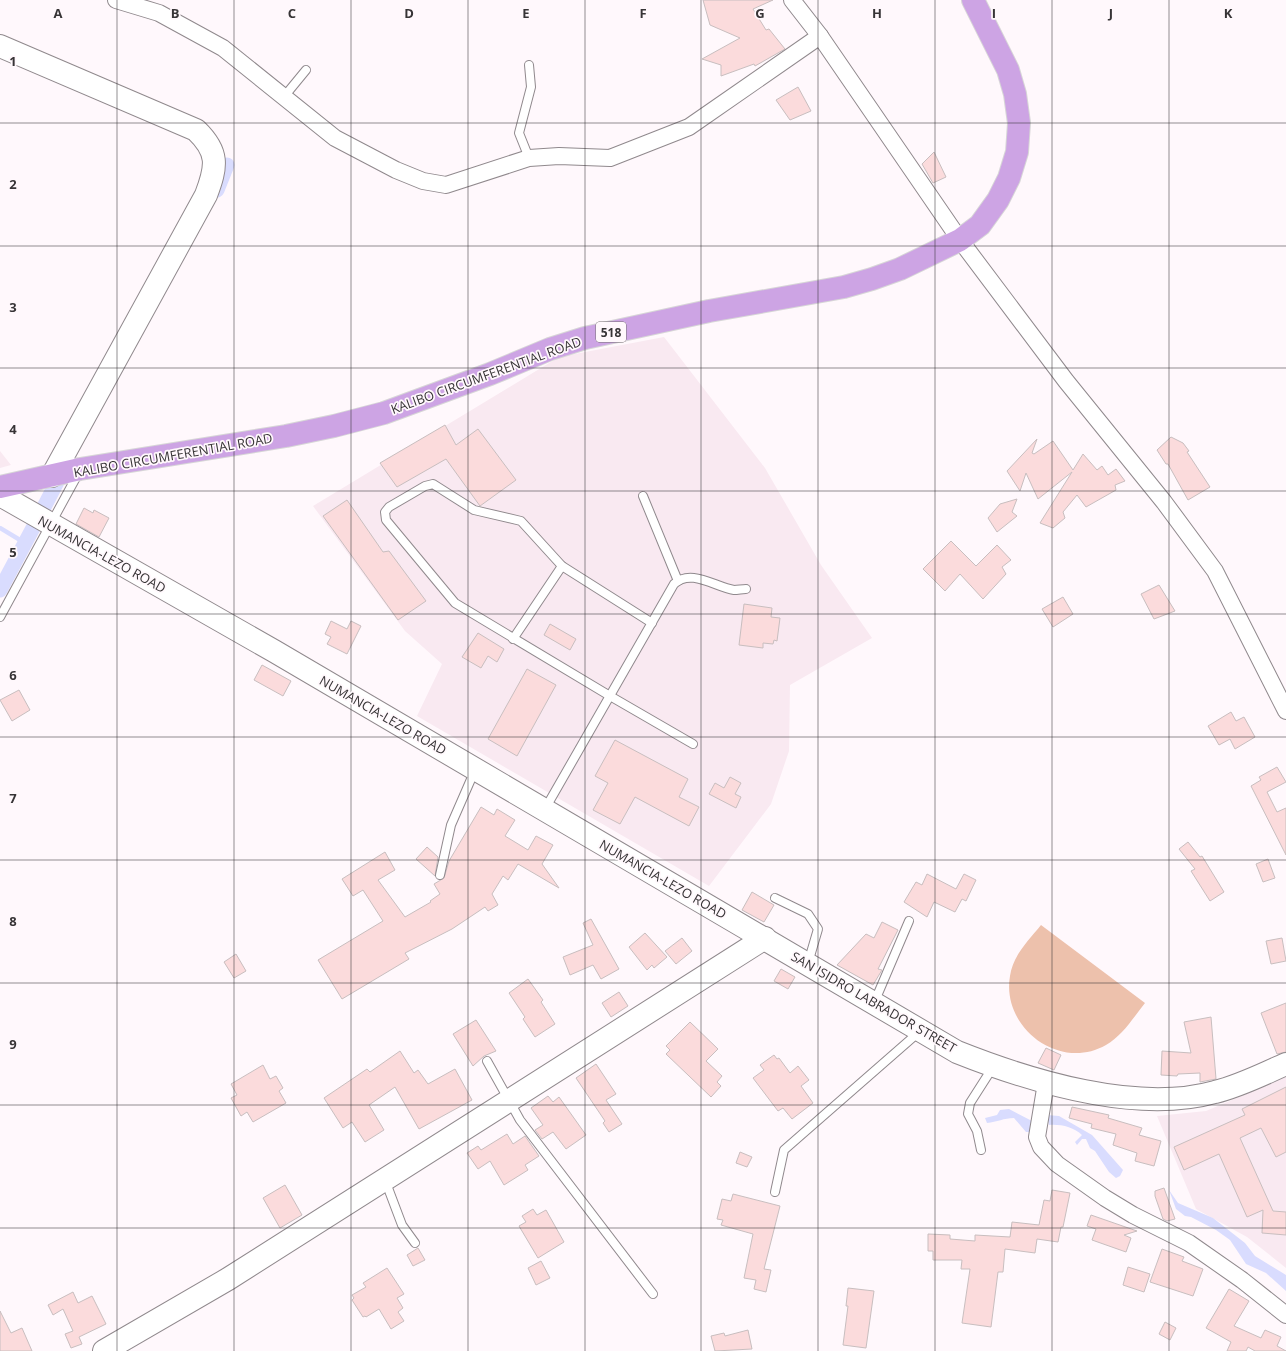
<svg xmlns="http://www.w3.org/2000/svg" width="1286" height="1351" font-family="'Open Sans',sans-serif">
	<rect width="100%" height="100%" fill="#fff8fc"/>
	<g fill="#f9e9f1">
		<polygon points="664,337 765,468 821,565 872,638 790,685 789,751 771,804 709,886 417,716 442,664 405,631 313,506 559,357"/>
		<polygon points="0,451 11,465 0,468"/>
		<polygon points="1286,1077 1286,1268 1247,1237 1196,1209 1157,1116 1206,1111"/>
	</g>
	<path fill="#edc1ac" d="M1041,925l104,78c-12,15 -22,32 -39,42 -47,27 -105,-18 -96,-69 3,-21 19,-36 31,-51z"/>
	<g fill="#d9dcfe">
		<path d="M1009,1109l23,12v11h-6l-12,-14c-10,0 -17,4 -27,5l-2,-5 12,-3 3,-5z"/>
		<path d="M1047,1115l12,1 33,19 31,35 -3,6 -4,2 -7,-6 -14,-21 -5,-3 -4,-9h-4l-5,6 -2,-3 7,-7c-8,-8 -22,-11 -33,-10z"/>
		<polygon points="1169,1190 1178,1203 1213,1218 1245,1243 1255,1256 1286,1275 1286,1291 1266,1273 1246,1264 1230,1240 1216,1230 1191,1217 1185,1216 1176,1209"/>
	</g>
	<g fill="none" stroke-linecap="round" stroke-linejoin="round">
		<polyline stroke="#d9dcfe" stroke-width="4.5" points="0,528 25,543"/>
		<g stroke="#d9dcfe" stroke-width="15">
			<polyline points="217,190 227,165"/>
			<polyline points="43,509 58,480"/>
			<polyline points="0,590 33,528"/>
		</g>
	</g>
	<g fill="#fbdbdc" stroke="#c8bebf">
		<polygon points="703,0 773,0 753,9 766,30 769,29 785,49 755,66 754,64 721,76 721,65 702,59 740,38 710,25"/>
		<polygon points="798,87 811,111 790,120 776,100"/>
		<polygon points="934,152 946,177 933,183 922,164"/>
		<polygon points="445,425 456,445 478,429 516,480 480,506 446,459 397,487 380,463"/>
		<polygon points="1171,437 1183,443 1189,451 1187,452 1210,487 1188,500 1168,464 1166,464 1157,450"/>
		<polygon points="1037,439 1032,453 1034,454 1053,441 1073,470 1083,454 1097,470 1102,466 1108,475 1116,469 1125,481 1115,485 1116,490 1086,507 1077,495 1063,512 1065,518 1053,528 1040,523 1072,472 1038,499 1026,473 1020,491 1007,471"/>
		<polygon points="1017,499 1012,512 1017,516 997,532 988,518 1000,504"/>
		<polygon points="347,500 383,552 389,551 426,601 398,620 323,516"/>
		<polygon points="84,508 93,513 94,510 109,518 99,537 76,524"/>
		<polygon points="951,541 976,566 997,545 1011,560 1002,567 1006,574 983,599 960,574 945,591 923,569"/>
		<polygon points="1159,585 1175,611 1154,619 1141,594"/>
		<polygon points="1063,597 1073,614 1053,627 1042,609"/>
		<polygon points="744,604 772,608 771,617 780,618 777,641 774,640 773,644 763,643 763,648 739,645"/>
		<polygon points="331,621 347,629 351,621 361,626 347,654 327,644 331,637 325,634"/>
		<polygon points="550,624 576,639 570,650 544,635"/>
		<polygon points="478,633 504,649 497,662 488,656 481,668 462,657"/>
		<polygon points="262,665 291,681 283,696 254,680"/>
		<polygon points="527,669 556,685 517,756 488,739"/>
		<polygon points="19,690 30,710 12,721 0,700"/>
		<polygon points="1231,712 1236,721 1244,717 1255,737 1235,749 1230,739 1219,745 1208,726"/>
		<polygon points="615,740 688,779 679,797 699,807 689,826 635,797 620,824 593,810 608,783 595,776"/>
		<polygon points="1277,767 1286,782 1267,792 1277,812 1286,808 1286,855 1251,786 1261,780 1259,777"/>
		<polygon points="730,777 741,783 735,794 741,797 736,808 709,794 715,783 724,788"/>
		<polygon points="481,807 494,815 497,809 515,820 505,836 528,850 536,836 553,845 542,864 559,888 518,864 508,880 503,876 492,894 498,905 488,911 485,907 452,929 405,953 409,959 342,999 318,960 383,921 363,890 353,896 342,879 385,852 395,870 378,880 405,917 431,902 430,901 440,894 434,884 444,878 449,861"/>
		<polygon points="1188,842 1200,857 1202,856 1224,892 1210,901 1191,871 1195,869 1179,849"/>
		<polygon points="427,847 438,857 435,876 416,859"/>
		<polygon points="1268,859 1275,878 1263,882 1256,864"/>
		<polygon points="927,874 956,889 964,874 976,880 966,901 962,899 955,912 934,902 927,917 904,902 916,882 922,885"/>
		<polygon points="752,892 774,905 764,922 742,910"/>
		<polygon points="591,919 619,969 601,979 593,965 570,975 563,957 593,945 583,923"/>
		<polygon points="882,922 898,930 878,969 882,970 873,985 837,965 866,934 874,938"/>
		<polygon points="645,933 667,957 654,968 652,965 647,970 629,947"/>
		<polygon points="682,938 692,951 676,964 665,951"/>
		<polygon points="1282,938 1286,961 1271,964 1266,941"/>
		<polygon points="236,954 246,971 234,978 224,962"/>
		<polygon points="781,969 795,977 788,989 774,981"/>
		<polygon points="528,979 543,1000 541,1002 555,1024 535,1037 523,1019 525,1017 509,993"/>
		<polygon points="619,992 628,1006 611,1017 602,1003"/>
		<polygon points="1286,1003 1286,1052 1277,1054 1261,1013"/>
		<polygon points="1211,1017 1216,1079 1200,1082 1200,1073 1178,1074 1177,1076 1161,1075 1162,1051 1191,1053 1184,1022"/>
		<polygon points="476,1020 496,1051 484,1056 473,1066 453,1034"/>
		<polygon points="690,1022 718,1049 706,1061 722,1076 717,1082 721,1086 711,1097 666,1054 670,1050 666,1046"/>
		<polygon points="1046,1048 1061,1055 1054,1070 1038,1063"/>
		<polygon points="400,1051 414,1073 418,1070 428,1084 455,1069 472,1100 419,1129 395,1087 369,1105 384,1130 365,1142 352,1122 343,1128 324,1098 367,1069 370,1072"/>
		<polygon points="774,1055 777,1059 779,1058 790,1073 798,1066 809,1080 801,1086 813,1103 792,1119 783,1108 778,1111 753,1078 764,1070 760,1065"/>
		<polygon points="596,1064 616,1094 606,1100 622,1124 609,1132 603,1123 605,1121 576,1078"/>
		<polygon points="263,1065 270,1079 276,1076 283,1088 279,1091 286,1103 253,1122 247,1112 241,1116 231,1098 237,1095 231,1084"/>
		<polygon points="1286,1087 1286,1152 1276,1157 1261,1128 1240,1138 1273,1211 1286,1212 1286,1235 1262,1233 1263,1210 1247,1217 1219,1154 1184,1170 1174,1147 1245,1115 1242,1109"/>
		<polygon points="548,1096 553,1102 559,1097 586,1135 566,1149 553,1132 542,1139 535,1130 543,1125 531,1108"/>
		<polygon points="1072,1107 1109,1115 1108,1118 1142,1128 1139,1135 1161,1141 1154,1166 1135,1161 1137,1153 1113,1145 1116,1134 1091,1128 1092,1124 1069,1118"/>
		<polygon points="507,1134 513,1144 525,1136 539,1156 525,1165 528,1170 504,1185 490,1161 478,1169 467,1153 478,1146 481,1150"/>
		<polygon points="740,1152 752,1157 747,1167 736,1163"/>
		<polygon points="285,1185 302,1215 280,1228 263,1198"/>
		<polygon points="1164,1188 1175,1219 1167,1221 1163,1219 1155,1196 1155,1191"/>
		<polygon points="1052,1190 1070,1193 1063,1227 1061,1227 1058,1242 1037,1239 1035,1253 1005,1249 1003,1272 998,1272 991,1327 962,1323 970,1269 961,1269 962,1260 933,1260 933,1251 928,1251 928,1234 950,1235 950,1239 975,1241 975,1235 1010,1237 1012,1222 1039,1225 1044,1200 1050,1201"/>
		<polygon points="733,1194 780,1206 764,1269 771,1270 766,1292 754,1289 756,1280 744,1278 753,1234 721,1225 723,1220 717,1219 722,1199 731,1201"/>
		<polygon points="533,1209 537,1215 546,1210 564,1242 538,1258 519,1226 526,1222 522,1216"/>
		<polygon points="1091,1215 1137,1231 1124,1235 1131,1238 1126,1252 1092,1240 1096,1229 1087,1226"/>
		<polygon points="418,1248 425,1260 413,1266 407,1255"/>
		<polygon points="1162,1249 1184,1257 1182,1261 1203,1269 1193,1296 1150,1282"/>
		<polygon points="541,1261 550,1278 536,1285 528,1268"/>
		<polygon points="1128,1267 1150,1274 1144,1292 1123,1285"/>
		<polygon points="387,1268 404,1294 397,1298 403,1308 398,1312 404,1321 391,1329 379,1309 366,1317 365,1316 363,1317 352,1300 354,1298 352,1295 366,1287 363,1283"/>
		<polygon points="848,1288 874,1291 866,1348 843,1345 848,1306 846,1306"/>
		<polygon points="1229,1289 1249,1301 1234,1326 1261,1338 1265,1330 1281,1337 1277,1346 1286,1351 1255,1351 1248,1347 1246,1351 1227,1351 1231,1342 1206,1328"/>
		<polygon points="73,1292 78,1303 92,1296 106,1324 79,1337 82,1344 71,1348 65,1334 73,1331 63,1309 53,1315 48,1305"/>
		<polygon points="0,1311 11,1333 22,1328 32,1351 0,1351"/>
		<polygon points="1165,1322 1176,1328 1170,1340 1159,1334"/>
		<polygon points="748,1330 752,1349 715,1351 711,1336 724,1333 725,1336"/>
	</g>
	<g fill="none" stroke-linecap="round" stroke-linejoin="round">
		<defs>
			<g id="lane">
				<polyline points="529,65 531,87 519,133 529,158"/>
				<polyline points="283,98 306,70"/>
				<polyline points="643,496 678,581"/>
				<polyline points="0,617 79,472"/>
				<polyline points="652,623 562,566 521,521 474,510 433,484 425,486 389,507 385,512 386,520 455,603 610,696 693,744"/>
				<polyline points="513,639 562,566"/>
				<path d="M545,809l129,-225c17,-16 41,3 60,6 4,0 8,-1 12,-1"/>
				<polyline points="440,875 451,825 475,770"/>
				<polyline points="775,898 808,914 818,929 808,963"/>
				<polyline points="874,1003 909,921"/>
				<polyline points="487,1061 520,1120 653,1294"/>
				<polyline points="981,1150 977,1131 968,1114 970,1103 993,1067"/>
				<polyline points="385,1180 402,1225 415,1243"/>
				<polyline points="775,1192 784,1150 919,1032"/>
			</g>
			<g id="street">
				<polyline points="116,0 159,13 223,48 335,138 396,170 423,181 446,185 529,158 559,156 610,158 689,127 820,36"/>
				<polyline points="792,0 820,36 960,240 1066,381 1164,502 1215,571 1286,711"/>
				<polyline points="1046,1083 1037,1137 1041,1147 1057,1164 1105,1198 1133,1215 1189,1243 1242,1280 1286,1315"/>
			</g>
			<g id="secondary">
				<path d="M0,46l196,84c23,22 21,36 10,65l-154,281"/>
				<path d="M0,495l274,156 683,401c73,29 180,62 258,40 25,-6 48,-18 71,-28"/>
				<polyline points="104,1351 228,1279 765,938"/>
			</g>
			<polyline id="primary" points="0,487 80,469 286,436 334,426 384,413 490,374 550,349 585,338 709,311 844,287 872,279 900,269 960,240 980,225 998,200 1009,178 1017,152 1019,123 1015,94 1008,70 973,0"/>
		</defs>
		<use href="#lane" stroke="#90898d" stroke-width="10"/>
		<use href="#street" stroke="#90898d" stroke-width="18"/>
		<use href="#secondary" stroke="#90898d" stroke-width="24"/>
		<use href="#primary" stroke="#d7d6d7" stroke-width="24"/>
		<use href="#lane" stroke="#fff" stroke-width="8"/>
		<use href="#street" stroke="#fff" stroke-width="16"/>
		<use href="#secondary" stroke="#fff" stroke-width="22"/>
		<use href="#primary" stroke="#cda4e4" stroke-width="22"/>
	</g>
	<path fill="none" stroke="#373436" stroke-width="1" stroke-opacity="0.55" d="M117,0v1351M234,0v1351M351,0v1351M468,0v1351M585,0v1351M701,0v1351M818,0v1351M935,0v1351M1052,0v1351M1169,0v1351M0,123h1286M0,246h1286M0,368h1286M0,491h1286M0,614h1286M0,737h1286M0,860h1286M0,983h1286M0,1105h1286M0,1228h1286"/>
	<g text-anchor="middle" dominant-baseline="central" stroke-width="3.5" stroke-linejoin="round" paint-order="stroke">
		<rect fill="#fff8fc" stroke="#736f71" stroke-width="1" x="596" y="322" width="30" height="20" rx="3"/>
		<g font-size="12" font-weight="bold" fill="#373436">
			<text x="611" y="332">518</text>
		</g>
		<g font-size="13" fill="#373436" stroke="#fff8fc">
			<text transform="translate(486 375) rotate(-20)">KALIBO CIRCUMFERENTIAL ROAD</text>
			<text transform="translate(173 455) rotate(-10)">KALIBO CIRCUMFERENTIAL ROAD</text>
			<text transform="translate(102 554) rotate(29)">NUMANCIA-LEZO ROAD</text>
			<text transform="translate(383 715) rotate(30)">NUMANCIA-LEZO ROAD</text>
			<text transform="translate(663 879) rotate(30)">NUMANCIA-LEZO ROAD</text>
			<text transform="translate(874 1002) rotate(30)">SAN ISIDRO LABRADOR STREET</text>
		</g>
	</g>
	<g font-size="13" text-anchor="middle" font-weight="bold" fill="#373436" stroke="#fff8fc" stroke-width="3.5" stroke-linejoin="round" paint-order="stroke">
		<text x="58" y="18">A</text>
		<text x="175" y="18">B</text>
		<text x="292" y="18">C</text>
		<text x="409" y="18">D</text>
		<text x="526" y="18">E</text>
		<text x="643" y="18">F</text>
		<text x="760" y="18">G</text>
		<text x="877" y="18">H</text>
		<text x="994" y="18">I</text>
		<text x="1111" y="18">J</text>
		<text x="1228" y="18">K</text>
		<text x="13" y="66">1</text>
		<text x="13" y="189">2</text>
		<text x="13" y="312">3</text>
		<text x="13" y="434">4</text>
		<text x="13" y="557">5</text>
		<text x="13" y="680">6</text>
		<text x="13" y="803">7</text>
		<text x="13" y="926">8</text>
		<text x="13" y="1049">9</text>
	</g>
</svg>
